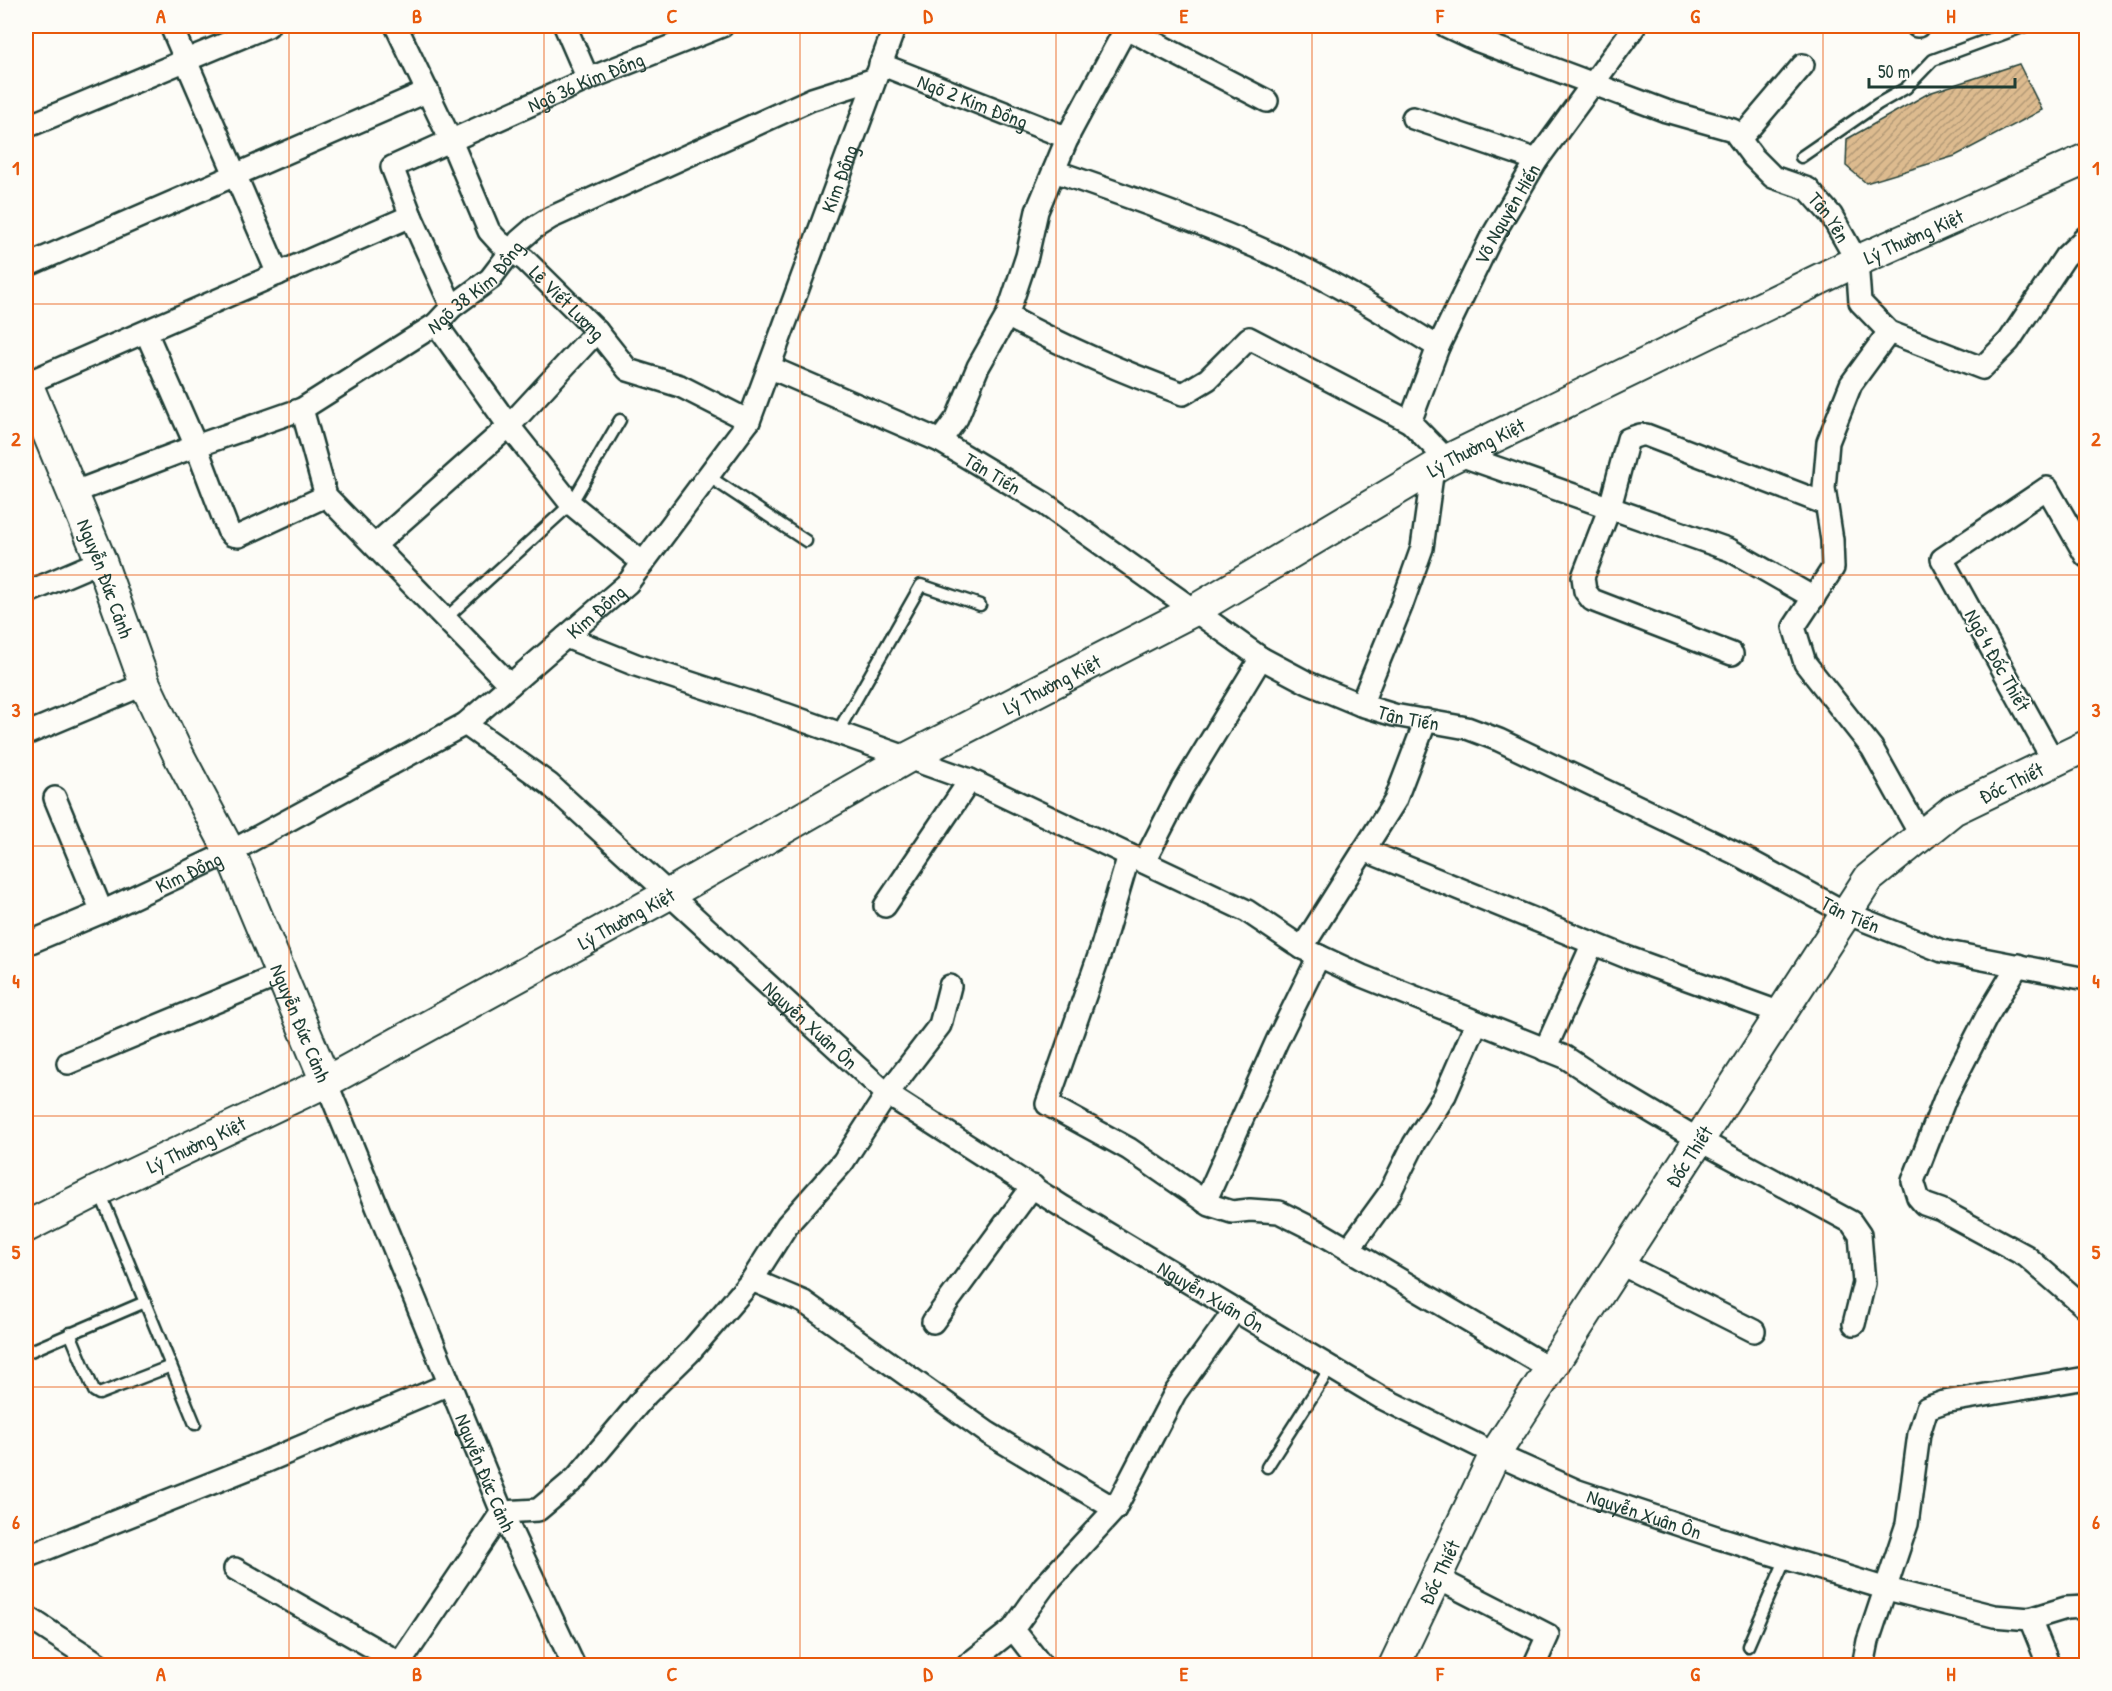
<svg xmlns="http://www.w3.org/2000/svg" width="2112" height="1691" font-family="'Patrick Hand',sans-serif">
	<defs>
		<pattern id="building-hatch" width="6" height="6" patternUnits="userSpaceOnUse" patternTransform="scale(1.5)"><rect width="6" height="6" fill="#ddbb8f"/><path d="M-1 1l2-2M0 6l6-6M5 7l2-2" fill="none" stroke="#b39976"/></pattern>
	</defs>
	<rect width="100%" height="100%" fill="#fdfcf7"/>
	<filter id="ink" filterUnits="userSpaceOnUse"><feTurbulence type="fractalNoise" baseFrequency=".0167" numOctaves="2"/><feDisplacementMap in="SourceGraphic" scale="12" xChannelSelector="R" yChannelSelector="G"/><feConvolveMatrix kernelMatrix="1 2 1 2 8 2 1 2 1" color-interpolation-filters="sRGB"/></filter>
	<g filter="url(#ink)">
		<polygon fill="url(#building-hatch)" stroke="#1f3d34" stroke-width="1.5" points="2019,64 2042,110 1955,156 1866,183 1846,166 1847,139 1929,93"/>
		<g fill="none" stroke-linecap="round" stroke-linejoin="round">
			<defs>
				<g id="lane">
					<polyline points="1801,157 1878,104 1906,88 1933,60 2025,26"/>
					<polyline points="708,476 806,541"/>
					<polyline points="446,618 571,504 620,420"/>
					<polyline points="837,733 921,585 980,605"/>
					<polyline points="100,1193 195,1424"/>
					<polyline points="70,1333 94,1391 99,1394 171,1366"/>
					<polyline points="26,1353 145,1302"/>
					<polyline points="1267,1467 1331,1367"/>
					<polyline points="1748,1646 1786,1558"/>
				</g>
				<g id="street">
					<polyline points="171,26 278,274"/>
					<path id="s1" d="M396,26l55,115 38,90 10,11 26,18 72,71 31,39 52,16 69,35"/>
					<polyline points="565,26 588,79"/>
					<path id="s2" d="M1446,26l30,14 190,71 67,19 20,27 20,20 35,12 23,26 26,46 3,41 29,30 93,36 27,-27 56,-84 21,-20"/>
					<polyline points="1917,26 1918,26"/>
					<polyline points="1126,28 1267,101"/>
					<path id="s3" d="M880,64l188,74"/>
					<polyline points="1413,118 1537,160"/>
					<polyline points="26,127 268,26"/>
					<polyline points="1740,139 1803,65"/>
					<path d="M1054,171c82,28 164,57 242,94 49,23 96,54 142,82"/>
					<polyline points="26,266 428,91"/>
					<path id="s4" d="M452,307l-41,-91 -19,-49 196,-88 134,-53"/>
					<path d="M1007,316c57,31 115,56 176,78l25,-15 41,-41 161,84 37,38"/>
					<polyline points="436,324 509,426 571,504 643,563"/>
					<polyline points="146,332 196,446 228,530 232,535 239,536 326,496"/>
					<polyline points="1889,332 1851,384 1828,442 1824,488 1832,540 1833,568 1794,627 1805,663 1872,748 1921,836"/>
					<path id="s5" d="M769,367l171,74 105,63 216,154 47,25 53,22 33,10 73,13 32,12 236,113 111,60 96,38 144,28"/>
					<polyline points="27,383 411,216"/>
					<polyline points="302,409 326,496 510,685"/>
					<path id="s6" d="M1410,422l28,-75 52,-107 47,-80 98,-134"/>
					<polyline points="940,441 957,418 978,367 1007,316 1027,256 1037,211 1070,132 1127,26"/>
					<polyline points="1460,455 1730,550 1814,598"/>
					<path id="s7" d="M72,493l124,-47 106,-37 134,-85 16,-17 38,-28 29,-38 15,-13 16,-10 262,-119 63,-20"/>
					<polyline points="375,545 509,426 597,331"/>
					<polyline points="26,593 101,561"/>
					<polyline points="566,637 636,665 785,714 970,780 1247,911 1302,948 1362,976 1565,1057 1615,1090 1699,1140 1851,1222 1860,1235 1864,1283 1854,1324"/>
					<polyline points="1732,654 1592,600 1585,591 1583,577 1610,507 1628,439 1640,435 1646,435 1826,504"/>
					<polyline points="1361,705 1402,604 1422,548 1433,468"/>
					<path id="s8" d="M465,724l84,60 338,310 176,113 317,190 115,57 83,37 138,46 171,52 107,27 36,3 36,-11 20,-1"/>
					<polyline points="26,734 145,684"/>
					<polyline points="2054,762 1942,559 2047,488 2086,556"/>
					<polyline points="55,798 102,912"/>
					<polyline points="1364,850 1629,958 1781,1013"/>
					<polyline points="1129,855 1101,950 1047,1104 1129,1149 1210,1205 1232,1212 1250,1210 1279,1212 1319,1232 1551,1369"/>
					<polyline points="1144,862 1182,788 1261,658"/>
					<polyline points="885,906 970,780"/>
					<path id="s9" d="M26,944l76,-32 128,-60 235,-128 163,-141 121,-162 146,-395"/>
					<polyline points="1302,948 1395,801 1426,720"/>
					<polyline points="2018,965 1986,1018 1946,1096 1913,1181 1918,1197 1924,1204 1941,1210 2026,1256 2086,1308"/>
					<polyline points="1545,1050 1593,943"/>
					<polyline points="68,1063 280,975"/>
					<path id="s10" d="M326,1082l176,430 72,154"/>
					<polyline points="1205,1202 1277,1041 1319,956"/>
					<polyline points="1349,1249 1389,1194 1414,1144 1445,1095 1477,1022"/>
					<polyline points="1619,1263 1754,1331"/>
					<polyline points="752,1280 804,1302 988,1433 1115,1509"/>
					<polyline points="933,1322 1033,1186"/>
					<polyline points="26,1557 265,1462 449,1384"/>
					<polyline points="235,1569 400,1663"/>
					<polyline points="1435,1577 1548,1635 1534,1666"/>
					<polyline points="26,1616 102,1666"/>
					<polyline points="2030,1619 2049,1666"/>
					<polyline points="1013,1629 1042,1666"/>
					<polyline points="398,1666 502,1512 538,1510 576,1478 646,1395 689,1353 752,1280 787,1225 843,1162 887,1094 940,1025 950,986"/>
					<polyline points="966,1666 1013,1629 1044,1586 1115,1509 1175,1393 1235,1310"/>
					<polyline points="1863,1666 1868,1641 1907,1524 1919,1434 1927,1408 1944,1402 2086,1378"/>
				</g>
				<g id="secondary">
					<path id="s11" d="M26,381l75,180 44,123 33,70 52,98 96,230"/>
					<path id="s12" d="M26,1227l73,-37 227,-108 343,-188 238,-136 288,-148 252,-150 410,-199 229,-102"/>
					<path id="s13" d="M1394,1666l101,-212 374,-576 84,-68 133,-64"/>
				</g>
			</defs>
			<use href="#lane" stroke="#1f3d34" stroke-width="15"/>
			<use href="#street" stroke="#1f3d34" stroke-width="26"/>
			<use href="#secondary" stroke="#1f3d34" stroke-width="34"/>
			<use href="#lane" stroke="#fdfcf7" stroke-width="10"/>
			<use href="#street" stroke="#fdfcf7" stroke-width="21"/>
			<use href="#secondary" stroke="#fdfcf7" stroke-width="30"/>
		</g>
	</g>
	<path fill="none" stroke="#e8590c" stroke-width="1.5" stroke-opacity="0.55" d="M289,26v1640M544,26v1640M800,26v1640M1056,26v1640M1312,26v1640M1568,26v1640M1823,26v1640M26,304h2060M26,575h2060M26,846h2060M26,1116h2060M26,1387h2060"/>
	<g text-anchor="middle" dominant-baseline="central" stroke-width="4.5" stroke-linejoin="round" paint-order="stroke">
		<g font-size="20" fill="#1f3d34" stroke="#fdfcf7">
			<text stroke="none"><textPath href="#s4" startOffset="364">Ngõ 36 Kim Đồng</textPath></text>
			<text stroke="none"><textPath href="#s3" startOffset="100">Ngõ 2 Kim Đồng</textPath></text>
			<text stroke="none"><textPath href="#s9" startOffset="1168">Kim Đồng</textPath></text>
			<text stroke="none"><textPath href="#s6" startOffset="230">Võ Nguyên Hiến</textPath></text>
			<text stroke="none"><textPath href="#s2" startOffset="440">Tân Yên</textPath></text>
			<text stroke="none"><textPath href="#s12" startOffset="2133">Lý Thường Kiệt</textPath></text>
			<text stroke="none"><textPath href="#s7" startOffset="458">Ngõ 38 Kim Đồng</textPath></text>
			<text stroke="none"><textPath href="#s1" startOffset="332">Lê Viết Lượng</textPath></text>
			<text stroke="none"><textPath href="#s12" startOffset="1647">Lý Thường Kiệt</textPath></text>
			<text stroke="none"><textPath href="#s5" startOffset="248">Tân Tiến</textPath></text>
			<text stroke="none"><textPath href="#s11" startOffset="213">Nguyễn Đức Cảnh</textPath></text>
			<text stroke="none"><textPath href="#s9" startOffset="664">Kim Đồng</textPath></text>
			<text transform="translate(1998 660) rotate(61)">Ngõ 4 Đốc Thiết</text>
			<text stroke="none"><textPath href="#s12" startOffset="1161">Lý Thường Kiệt</textPath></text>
			<text stroke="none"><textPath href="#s5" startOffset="734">Tân Tiến</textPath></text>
			<text stroke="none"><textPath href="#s13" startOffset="1094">Đốc Thiết</textPath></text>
			<text stroke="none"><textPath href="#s9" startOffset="178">Kim Đồng</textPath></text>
			<text stroke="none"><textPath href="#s5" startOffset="1220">Tân Tiến</textPath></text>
			<text stroke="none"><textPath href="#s12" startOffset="675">Lý Thường Kiệt</textPath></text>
			<text stroke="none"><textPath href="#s11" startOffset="699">Nguyễn Đức Cảnh</textPath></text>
			<text stroke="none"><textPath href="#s8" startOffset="459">Nguyễn Xuân Ôn</textPath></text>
			<text stroke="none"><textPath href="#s12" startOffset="189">Lý Thường Kiệt</textPath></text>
			<text stroke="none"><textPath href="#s13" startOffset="590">Đốc Thiết</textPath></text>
			<text stroke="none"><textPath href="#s8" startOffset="944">Nguyễn Xuân Ôn</textPath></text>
			<text stroke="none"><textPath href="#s10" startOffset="422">Nguyễn Đức Cảnh</textPath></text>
			<text stroke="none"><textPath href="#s8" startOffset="1430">Nguyễn Xuân Ôn</textPath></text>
			<text stroke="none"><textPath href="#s13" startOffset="104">Đốc Thiết</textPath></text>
		</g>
	</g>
	<rect width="2112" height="1691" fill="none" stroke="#fdfcf7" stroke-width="66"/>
	<path d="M1869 78v9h146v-9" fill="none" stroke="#1f3d34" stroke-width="3"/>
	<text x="1878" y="78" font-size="18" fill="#1f3d34" stroke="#fdfcf7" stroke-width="4.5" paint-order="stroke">50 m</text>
	<rect x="33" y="33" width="2046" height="1625" fill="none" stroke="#e8590c" stroke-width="2"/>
	<g font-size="20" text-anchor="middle" font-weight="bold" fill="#e8590c">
		<text x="161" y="23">A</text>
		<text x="417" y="23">B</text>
		<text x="672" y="23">C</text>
		<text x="928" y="23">D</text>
		<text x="1184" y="23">E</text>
		<text x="1440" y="23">F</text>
		<text x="1695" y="23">G</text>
		<text x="1951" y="23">H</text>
		<text x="16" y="175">1</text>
		<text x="2096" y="175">1</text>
		<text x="16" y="446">2</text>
		<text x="2096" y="446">2</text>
		<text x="16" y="717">3</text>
		<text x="2096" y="717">3</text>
		<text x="16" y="988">4</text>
		<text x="2096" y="988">4</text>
		<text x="16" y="1259">5</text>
		<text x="2096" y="1259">5</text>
		<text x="16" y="1529">6</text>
		<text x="2096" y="1529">6</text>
		<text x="161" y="1681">A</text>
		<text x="417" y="1681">B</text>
		<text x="672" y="1681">C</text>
		<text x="928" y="1681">D</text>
		<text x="1184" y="1681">E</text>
		<text x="1440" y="1681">F</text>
		<text x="1695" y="1681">G</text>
		<text x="1951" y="1681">H</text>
	</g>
</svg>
